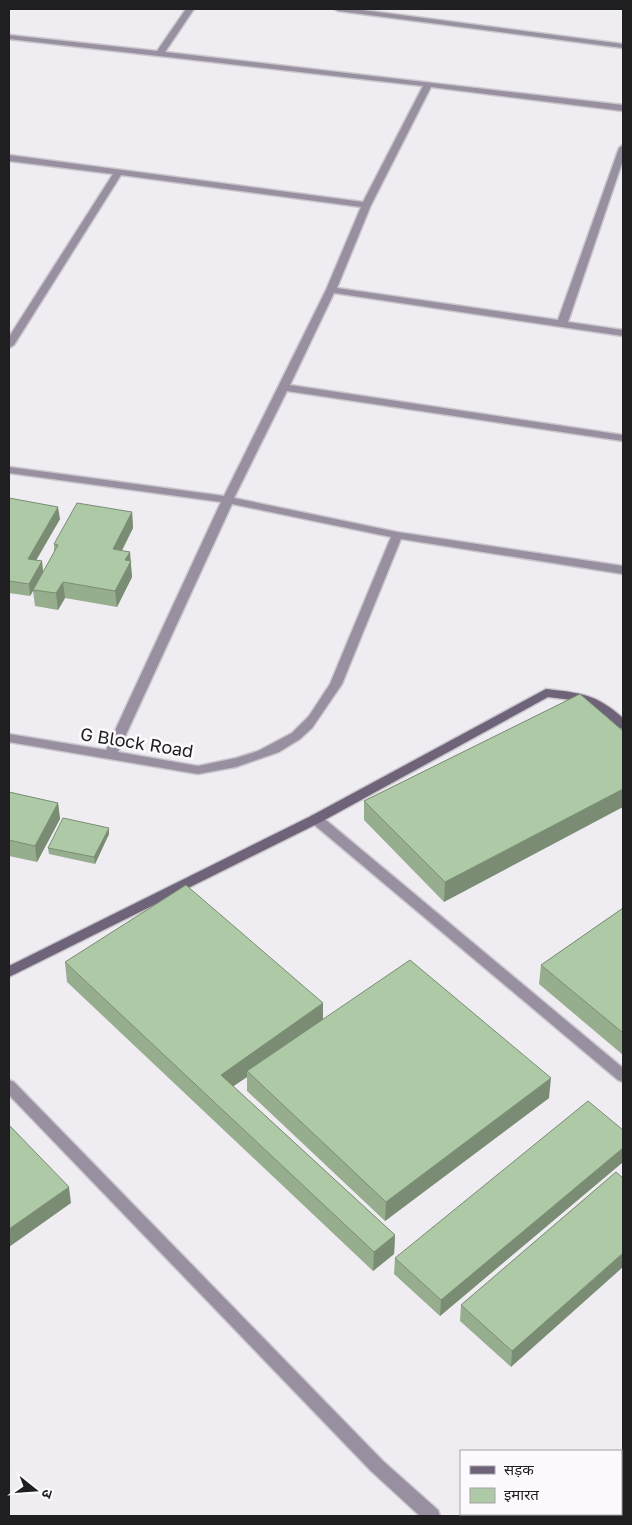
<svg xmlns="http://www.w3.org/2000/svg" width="632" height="1525" font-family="'Golos Text','Noto Sans Devanagari',sans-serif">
	<rect width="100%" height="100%" fill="#efecf2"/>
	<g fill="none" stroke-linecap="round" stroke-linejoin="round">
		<defs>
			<g id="street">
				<path d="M186,9h8l-29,43 458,53v6l-192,-24 -60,118 -34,83 221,32 61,-172 4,-3v15l-55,162 55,8v6l-289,-43 -44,92 333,50v6l-336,-50 -53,107 163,34 226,34v8l-222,-35 -59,145 -30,44 -12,11 -21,13 -43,15 -38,7 -189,-32v-8l97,16 115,-248 -212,-29v-6l215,29 102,-206 35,-83 -240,-32 -107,170 -5,3v-11l104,-163 -104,-13v-6l354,47 60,-116 -414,-47v-4l148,16zM232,504l159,33 -61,147 -21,32 -17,17 -34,18 -22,7 -38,8 -80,-14z"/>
				<polygon points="334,9 355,9 623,44 623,48 338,11"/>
				<polygon points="316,814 321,816 623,1068 623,1082 618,1080 311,822 310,819 311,816"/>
				<polygon points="9,1080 14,1082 383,1461 438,1510 440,1516 420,1516 371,1471 9,1095"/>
			</g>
			<path id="secondary" d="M546,689c35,4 50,5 77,29v11l-4,-1 -13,-12 -26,-15 -32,-4 -227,125 -312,155v-11l302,-150z"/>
		</defs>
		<use href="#street" stroke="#cac7cc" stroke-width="3"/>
		<use href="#secondary" stroke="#cac7cc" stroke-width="3"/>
		<use href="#street" fill="#9890a0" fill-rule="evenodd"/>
		<use href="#secondary" fill="#6f637a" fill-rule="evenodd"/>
	</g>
	<g fill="#96ad8e">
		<polygon points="9,498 60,519 36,560 42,561 43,572 54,552 54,544 132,512 133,528 122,551 130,561 132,577 117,607 65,598 58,610 35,606 33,591 30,596 9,593"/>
		<polygon points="580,694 444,902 364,820 364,801"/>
		<polygon points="9,792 58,803 60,819 37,862 9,856"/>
		<polygon points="109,834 95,864 49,854 48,848"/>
		<polygon points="623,908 623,1055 539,984 541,965"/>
		<polygon points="65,962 323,1019 549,1098 385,1221 247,1091 247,1077 233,1086 395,1235 394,1254 373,1271 67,982"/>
		<polygon points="623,1130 623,1162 440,1316 394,1274 395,1258"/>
		<polygon points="616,1172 511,1367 460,1321 461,1305"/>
	</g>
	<g fill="#7a8d74">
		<polygon points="58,507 60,519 30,571 28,559"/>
		<polygon points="132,512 133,528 114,565 113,549"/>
		<polygon points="130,552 132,577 117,607 115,591 125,560"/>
		<polygon points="42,561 43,573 30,596 29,584"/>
		<polygon points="63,582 65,598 58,610 56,593"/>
		<polygon points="623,789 623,807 444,902 445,882"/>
		<polygon points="58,803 60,819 37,862 35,846"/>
		<polygon points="109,828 109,834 95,864 94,857"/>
		<polygon points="323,1003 323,1023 247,1071 247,1077 222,1094 221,1075"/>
		<polygon points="551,1078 549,1098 385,1221 386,1202"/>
		<polygon points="623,1148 623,1162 440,1316 441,1300"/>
		<polygon points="69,1187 71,1203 9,1247 9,1229"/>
		<polygon points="395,1235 394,1254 373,1271 374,1252"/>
		<polygon points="623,1253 623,1267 511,1367 512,1351"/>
	</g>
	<g fill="#aec9a5" stroke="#7a8d74">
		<polygon points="9,498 58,507 28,559 42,561 29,584 9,581"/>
		<polygon points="77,503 132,512 113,549 130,552 125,560 131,561 115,591 63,582 56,593 33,590 58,545 54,544"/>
		<polygon points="580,694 623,731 623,789 445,882 364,801"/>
		<polygon points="9,792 58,803 35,846 9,840"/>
		<polygon points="63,818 109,828 94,857 48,848"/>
		<polygon points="186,885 323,1003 221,1075 395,1235 374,1252 65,962"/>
		<polygon points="623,908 623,1033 541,965"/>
		<polygon points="410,960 551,1078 386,1202 247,1071"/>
		<polygon points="588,1101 623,1130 623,1148 441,1300 395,1258"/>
		<polygon points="9,1125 69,1187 9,1229"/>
		<polygon points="616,1172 623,1178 623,1253 512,1351 461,1305"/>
	</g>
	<g text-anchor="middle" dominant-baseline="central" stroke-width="5" stroke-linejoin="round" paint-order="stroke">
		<g font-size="18" fill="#1f1e20" stroke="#fcfaff">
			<text transform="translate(137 742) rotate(9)">G Block Road</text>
		</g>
	</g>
	<rect width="632" height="1525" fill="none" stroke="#1f1e20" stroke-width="20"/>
	<rect x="460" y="1450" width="162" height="65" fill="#fcfaff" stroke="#a4a2a6"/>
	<rect x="470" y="1466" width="25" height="8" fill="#6f637a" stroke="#a4a2a6"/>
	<text x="504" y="1475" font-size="15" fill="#1f1e20">सड़क</text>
	<rect x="470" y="1488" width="25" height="15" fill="#aec9a5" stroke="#a4a2a6"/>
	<text x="504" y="1500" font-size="15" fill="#1f1e20">इमारत</text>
	<g transform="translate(35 1490) rotate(107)" stroke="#fcfaff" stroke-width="4" paint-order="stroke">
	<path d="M0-4L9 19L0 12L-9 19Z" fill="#1f1e20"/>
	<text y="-8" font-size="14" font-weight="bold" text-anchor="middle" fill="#1f1e20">उ</text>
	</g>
</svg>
